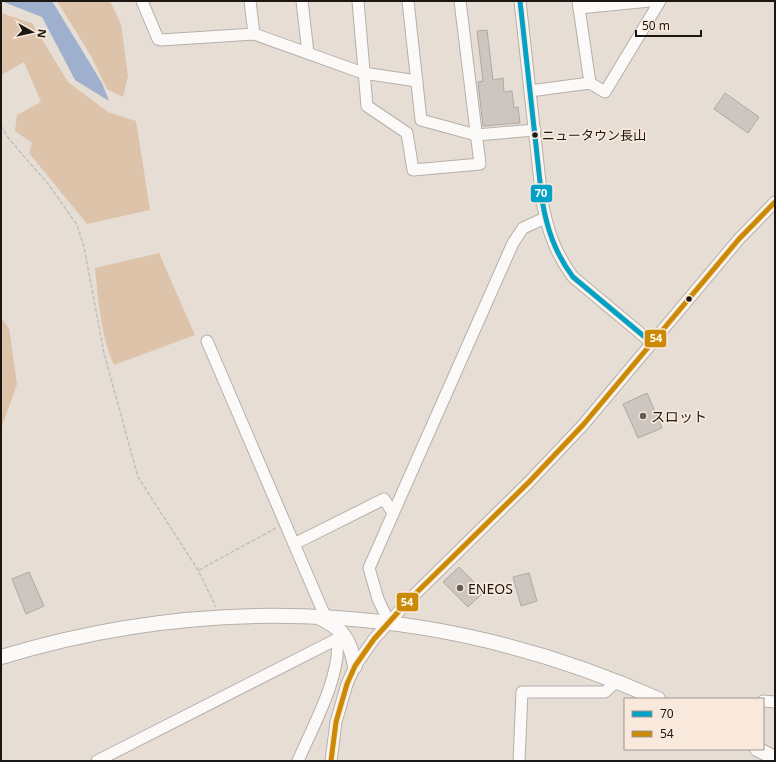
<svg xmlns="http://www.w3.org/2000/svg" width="776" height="762" font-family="'Noto Sans','Noto Sans JP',sans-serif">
	<rect width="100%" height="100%" fill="#e6ddd5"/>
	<g fill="#dec3ab">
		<polygon points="57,1 110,1 121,24 128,76 123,97 107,89 91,56"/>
		<polygon points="1,13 32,23 68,82 108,112 136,121 150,210 87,224 29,153 32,143 15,131 17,115 41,102 24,62 1,75"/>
		<path d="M159,253l36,82 -81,30c-13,-29 -16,-66 -19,-97z"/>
		<polygon points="1,318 9,328 17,384 1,429"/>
	</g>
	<polygon fill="#9fb0ce" points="1,1 52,1 102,83 109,101 75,80 42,17"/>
	<g fill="#cdc6c0" stroke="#b0a9a2">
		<polygon points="487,30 493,80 503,78 504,92 512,91 514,108 518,107 520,123 483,126 478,82 483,81 477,31"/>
		<polygon points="725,93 759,117 748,133 714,109"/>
		<polygon points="647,393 662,428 638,438 623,404"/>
		<polygon points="459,567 484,592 468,607 443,582"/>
		<polygon points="29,572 44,606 26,614 12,579"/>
		<polygon points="529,573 537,601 521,606 513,577"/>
	</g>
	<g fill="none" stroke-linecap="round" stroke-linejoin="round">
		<defs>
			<g id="minor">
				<polyline points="142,1 158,39 161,40 254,34 363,73 417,81"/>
				<polyline points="250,1 254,34"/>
				<polyline points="302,1 308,53"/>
				<polyline points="358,1 367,106 407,133 413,170 480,164 460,1"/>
				<polyline points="408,1 421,120 476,135 535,130"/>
				<path d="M520,1l22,199c5,29 13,53 31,77l79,66"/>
				<polyline points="578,1 590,83"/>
				<polyline points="579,8 650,1"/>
				<polyline points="530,91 590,83 605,92 660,1"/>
				<polyline points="207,341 294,544"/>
				<polyline points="325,616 294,544 384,499 393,513"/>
				<polyline points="389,622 378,599 369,568 513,243 523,228 545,218"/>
				<polyline points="763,701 775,702"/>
				<path d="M97,761l240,-122c5,36 -25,89 -39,122"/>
				<polyline points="331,761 336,722 347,684 355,666 374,639 409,600 529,482 583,425 739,239 775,202"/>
				<polyline points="519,761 522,692 605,692 617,681"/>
			</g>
			<g id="major">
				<path d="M318,617c25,11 32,23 37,49"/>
				<path d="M1,657c220,-67 447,-52 657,42"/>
				<polyline points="757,749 775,758"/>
			</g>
		</defs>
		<use href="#minor" stroke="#b6afa9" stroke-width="13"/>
		<use href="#major" stroke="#b6afa9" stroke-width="16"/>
		<g stroke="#c2bfbc" stroke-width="1.5" stroke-dasharray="4 2" stroke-linecap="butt">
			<polyline points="1,126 9,139 49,185 77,225 84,247 104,353 138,477 198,570 216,607"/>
			<polyline points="199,570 276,528"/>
		</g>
		<use href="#minor" stroke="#fbfaf9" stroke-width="11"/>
		<use href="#major" stroke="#fbfaf9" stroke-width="14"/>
		<defs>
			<path id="bus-1" d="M520,1l22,199c5,29 13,53 31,77l79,66"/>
			<polyline id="bus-2" points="331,761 336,722 347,684 355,666 374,639 409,600 529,482 583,425 739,239 775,202"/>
		</defs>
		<use href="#bus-1" stroke="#f9e9dc" stroke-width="8"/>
		<use href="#bus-2" stroke="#f9e9dc" stroke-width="8"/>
		<use href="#bus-1" stroke="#01a2c5" stroke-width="5"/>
		<use href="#bus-2" stroke="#cb8904" stroke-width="5"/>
	</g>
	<g fill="#1d1713" stroke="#f9e9dc" stroke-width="1.5">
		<circle cx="535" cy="135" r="3.5"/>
		<circle cx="689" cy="299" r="3.5"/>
	</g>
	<g fill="#635c57" stroke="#f9e9dc" stroke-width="1.5">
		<circle cx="643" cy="416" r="4"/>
		<circle cx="460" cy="588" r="4"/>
	</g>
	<g text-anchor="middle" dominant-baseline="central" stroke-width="3.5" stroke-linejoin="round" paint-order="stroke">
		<g font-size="13" fill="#1d1713" stroke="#f9e9dc" text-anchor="start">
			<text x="542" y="135">ニュータウン長山</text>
		</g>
		<g font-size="14" fill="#1d1713" stroke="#f9e9dc" text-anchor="start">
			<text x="651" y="416">スロット</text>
			<text x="468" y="588">ENEOS</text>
		</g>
	</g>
	<g stroke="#f9e9dc" stroke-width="1.5">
		<rect x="530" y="184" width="23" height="19" rx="4" fill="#01a2c5"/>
		<rect x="644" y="329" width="23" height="19" rx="4" fill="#cb8904"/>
		<rect x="396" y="592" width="23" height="20" rx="4" fill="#cb8904"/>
	</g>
	<g font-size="11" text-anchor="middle" font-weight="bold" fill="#fff">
		<text x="541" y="197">70</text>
		<text x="656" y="342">54</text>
		<text x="407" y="606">54</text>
	</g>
	<rect width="776" height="762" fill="none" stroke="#1d1713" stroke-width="4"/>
	<rect x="624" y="698" width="140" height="52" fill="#f9e9dc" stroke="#a1958c"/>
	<rect x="632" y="711" width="20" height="6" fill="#01a2c5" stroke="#a1958c"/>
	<text x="660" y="718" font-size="12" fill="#1d1713">70</text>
	<rect x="632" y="731" width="20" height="6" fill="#cb8904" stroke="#a1958c"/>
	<text x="660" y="738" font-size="12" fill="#1d1713">54</text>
	<g transform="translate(32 32) rotate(98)" stroke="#f9e9dc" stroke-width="3" paint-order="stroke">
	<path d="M0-3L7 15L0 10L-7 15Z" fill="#1d1713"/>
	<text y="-6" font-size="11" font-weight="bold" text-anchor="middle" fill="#1d1713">N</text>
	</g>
	<path d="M636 30v6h65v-6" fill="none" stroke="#1d1713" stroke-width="2"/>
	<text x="642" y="30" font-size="12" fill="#1d1713" stroke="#f9e9dc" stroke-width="3" paint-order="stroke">50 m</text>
</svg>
